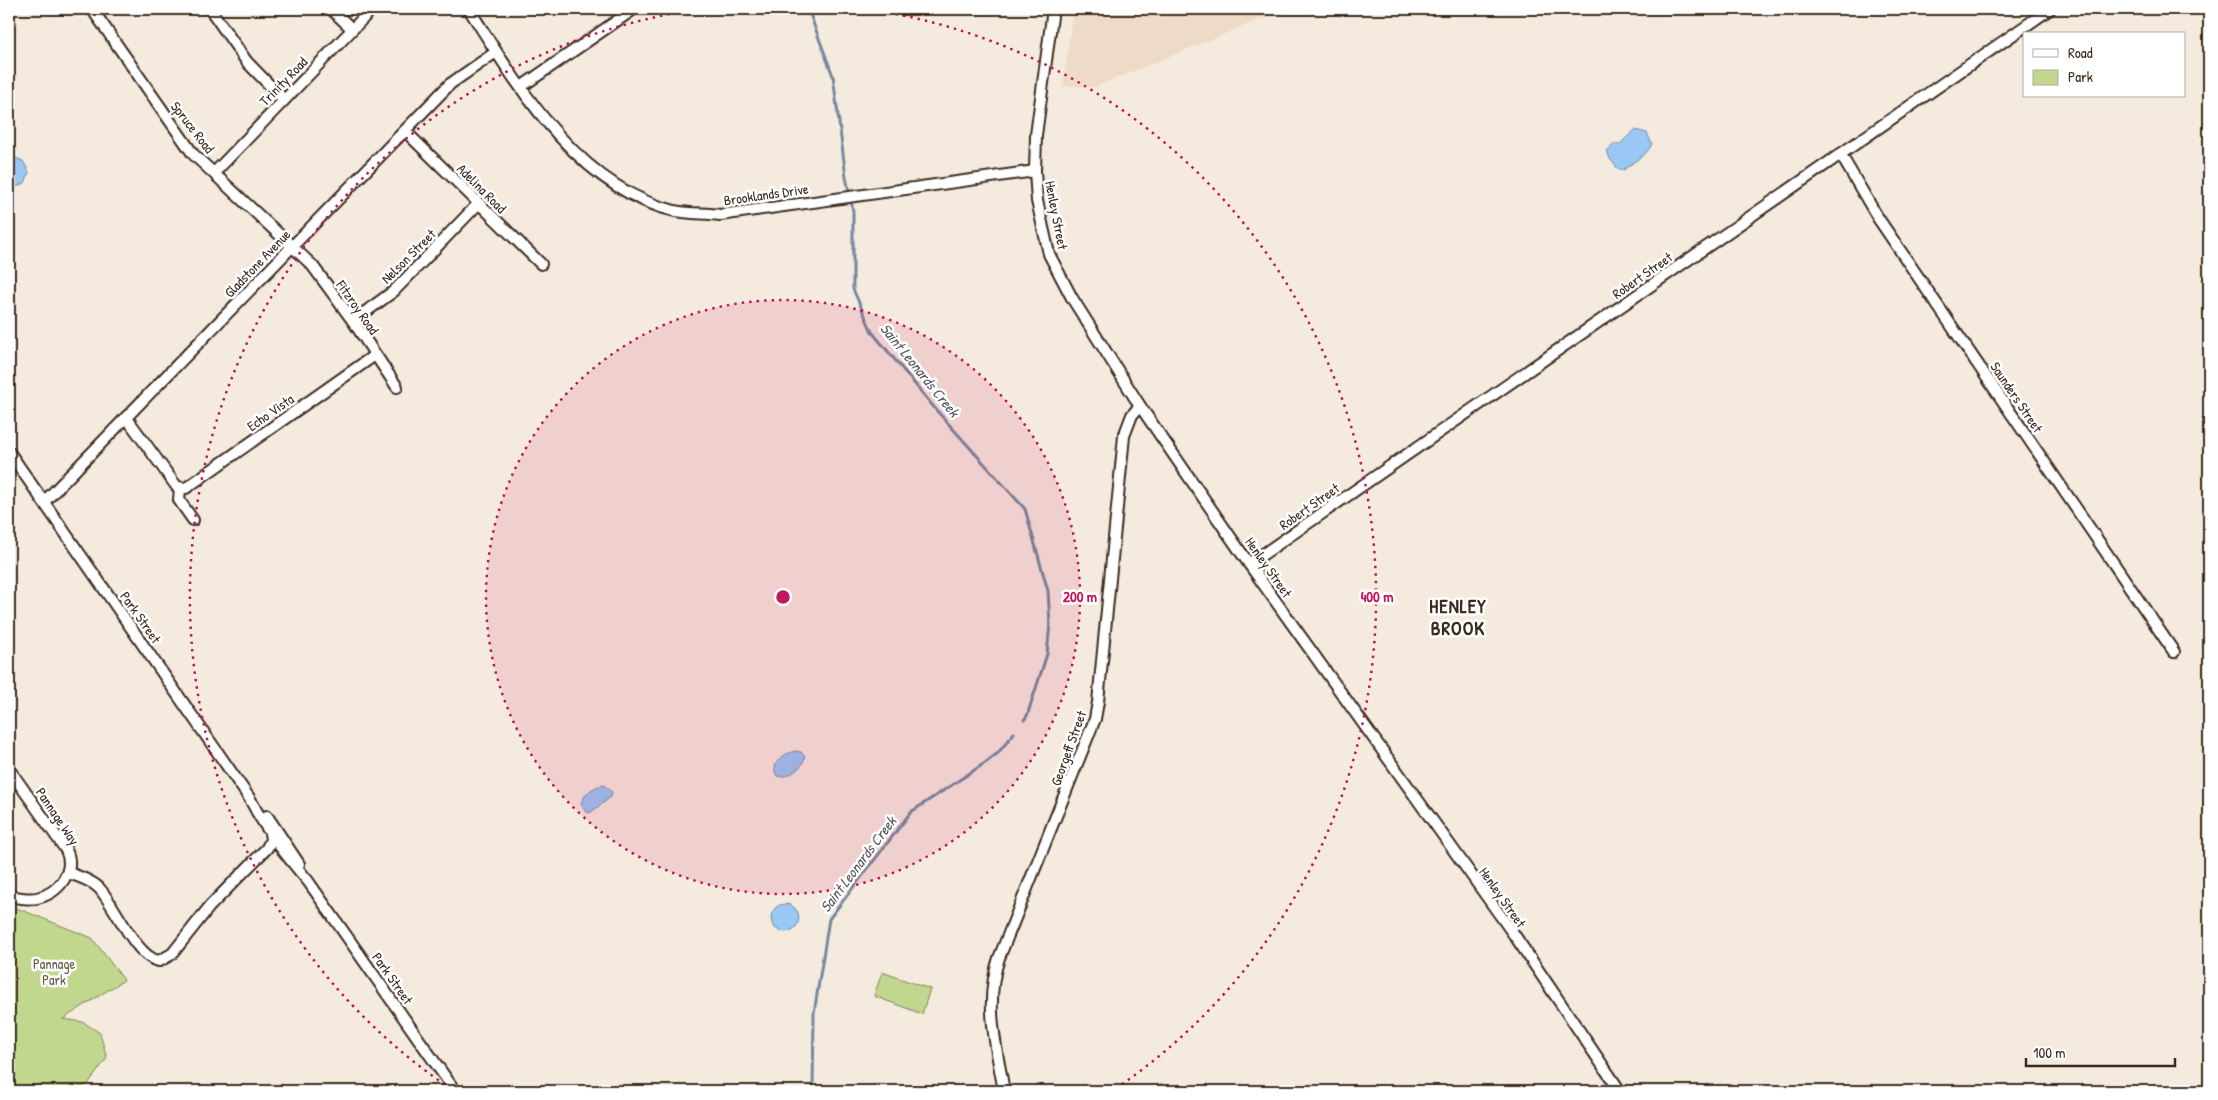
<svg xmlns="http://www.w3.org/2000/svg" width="2218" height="1100" font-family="'Patrick Hand',sans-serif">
	<rect width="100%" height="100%" fill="#f5eade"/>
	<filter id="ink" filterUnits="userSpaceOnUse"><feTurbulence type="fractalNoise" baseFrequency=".02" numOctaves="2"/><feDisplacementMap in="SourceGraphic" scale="10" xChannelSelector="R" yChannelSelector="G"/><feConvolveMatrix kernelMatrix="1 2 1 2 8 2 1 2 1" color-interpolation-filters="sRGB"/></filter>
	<g filter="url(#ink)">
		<polygon fill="#eedbc7" points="1073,9 1286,9 1095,87 1063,86"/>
		<g fill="#c0d78d" stroke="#7e8056">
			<polygon points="9,905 92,938 124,980 63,1019 83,1022 100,1033 107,1058 88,1084 73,1091 9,1091"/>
			<polygon points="882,972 930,989 922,1014 874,996"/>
		</g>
		<g fill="#99c8f4" stroke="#73899e">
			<path d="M1635,130l12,3 5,11c-6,13 -18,16 -28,26h-5l-9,-11 -3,-8 6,-7h7z"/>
			<polygon points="14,157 23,161 29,172 25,183 9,190 9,158"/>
			<path d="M796,751l5,1 4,5c-2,11 -17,22 -28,19 -8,-12 8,-24 19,-25z"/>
			<path d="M604,785l8,7 -1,5 -21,16 -5,-2 -4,-7c2,-10 13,-18 23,-19z"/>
			<circle cx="785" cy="918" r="14"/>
		</g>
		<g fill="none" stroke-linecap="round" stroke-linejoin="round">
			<g stroke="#73899e" stroke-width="3">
				<polyline points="808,9 833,76 846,177 853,211 853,289 872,332 937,411 1025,509 1048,591 1050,624 1047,654 1027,716 1024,720"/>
				<polyline points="813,1091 814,1013 829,919 911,812 985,763 998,753 1014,733"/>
			</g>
			<defs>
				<g id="minor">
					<polyline points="92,9 193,154 312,265 353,321 397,387"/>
					<polyline points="210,9 247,62 284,100"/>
					<polyline points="331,9 352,29"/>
					<path d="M469,9c49,77 110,180 206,202 14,3 31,2 45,4l315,-44"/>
					<polyline points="1053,9 1036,135 1035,171 1037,201 1049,254 1072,298 1140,406 1249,564 1515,936 1620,1091"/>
					<polyline points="521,87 634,9"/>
					<polyline points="405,131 541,264"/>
					<polyline points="1841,155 1878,218 2174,652"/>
					<polyline points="214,173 372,9"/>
					<polyline points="353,321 394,291 478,204"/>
					<polyline points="126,417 177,487 186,488 375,355"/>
					<path d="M9,452l241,347c15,30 36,56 58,82l147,210"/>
					<polyline points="180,489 179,500 193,520"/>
					<polyline points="44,502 450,84 496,52"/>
					<polyline points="1249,564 2050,9"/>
					<path d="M9,769l57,81c10,21 -7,43 -29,48 -9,2 -20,-1 -28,-2"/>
					<polyline points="267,816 299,864"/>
					<path d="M68,873c10,3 24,8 31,15 16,17 37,70 60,73l13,-7 38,-48 57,-58 4,-8 -1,-8"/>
					<path d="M1004,1091c-8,-45 -20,-88 -5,-133l96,-239 3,-17 26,-266 8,-21 8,-9"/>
				</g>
			</defs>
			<use href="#minor" stroke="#3b2a1e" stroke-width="14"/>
			<use href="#minor" stroke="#fff" stroke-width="10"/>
		</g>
	</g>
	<circle cx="783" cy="597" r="297" fill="#c2185b" fill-opacity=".12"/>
	<g fill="none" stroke="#c2185b" stroke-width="2.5" stroke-dasharray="2.5 5">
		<circle cx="783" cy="597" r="297"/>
		<path d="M451 1089A594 594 0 0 1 700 9M866 9A594 594 0 0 1 1115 1089"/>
	</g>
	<g text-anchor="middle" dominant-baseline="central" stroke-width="5" stroke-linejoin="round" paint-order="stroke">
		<g font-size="14" fill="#3b2a1e" stroke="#fff">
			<text transform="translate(283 81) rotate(-46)">Trinity Road</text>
			<text transform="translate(193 127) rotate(52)">Spruce Road</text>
			<text transform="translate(482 188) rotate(45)">Adelina Road</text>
			<text transform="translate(766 194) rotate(-8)">Brooklands Drive</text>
			<text transform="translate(1057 215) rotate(79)">Henley Street</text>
			<text transform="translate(408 256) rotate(-45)">Nelson Street</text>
			<text transform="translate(257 263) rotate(-46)">Gladstone Avenue</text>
			<text transform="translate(1642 275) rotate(-35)">Robert Street</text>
			<text transform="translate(358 307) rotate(55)">Fitzroy Road</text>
			<text transform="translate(2017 397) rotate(56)">Saunders Street</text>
			<text transform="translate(270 412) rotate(-35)">Echo Vista</text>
			<text transform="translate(1309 506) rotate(-35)">Robert Street</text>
			<text transform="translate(1269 567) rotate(55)">Henley Street</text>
			<text transform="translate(141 617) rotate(55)">Park Street</text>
			<text transform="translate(1068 748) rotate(-70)">Georgeff Street</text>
			<text transform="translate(58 816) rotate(56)">Pannage Way</text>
			<text transform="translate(1503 897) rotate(55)">Henley Street</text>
			<text transform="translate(393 978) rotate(55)">Park Street</text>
		</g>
		<g font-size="14" fill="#635e3f" stroke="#fff">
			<text x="54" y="963">Pannage<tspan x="54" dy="16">Park</tspan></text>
		</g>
		<g font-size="15" font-style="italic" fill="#57595e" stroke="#fff">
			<text transform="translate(920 370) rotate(51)">Saint Leonards Creek</text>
			<text transform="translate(858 864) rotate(-53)">Saint Leonards Creek</text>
		</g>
		<g font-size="19" font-weight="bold" letter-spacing="1" fill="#3b2a1e" stroke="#fff">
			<text x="1458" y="606">HENLEY<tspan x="1458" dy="22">BROOK</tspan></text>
		</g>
	</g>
	<circle cx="783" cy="597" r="8" fill="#c2185b" stroke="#fff" stroke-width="2.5"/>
	<g font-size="15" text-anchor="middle" font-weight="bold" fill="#c2185b" stroke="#fff" stroke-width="5" stroke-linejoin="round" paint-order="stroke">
		<text x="1080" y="602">200 m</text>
		<text x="1377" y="602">400 m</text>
	</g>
	<rect width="2218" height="1100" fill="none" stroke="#fff" stroke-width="30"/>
	<rect x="15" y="15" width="2188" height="1070" fill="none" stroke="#3b2a1e" stroke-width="2" filter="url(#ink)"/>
	<rect x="2023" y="32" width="162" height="65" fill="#ffffff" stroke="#b1aaa5"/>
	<rect x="2033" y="49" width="25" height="8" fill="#ffffff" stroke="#b1aaa5"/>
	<text x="2068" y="58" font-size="15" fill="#3b2a1e">Road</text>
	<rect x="2033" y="70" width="25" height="15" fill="#c0d78d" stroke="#b1aaa5"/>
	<text x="2068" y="82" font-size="15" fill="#3b2a1e">Park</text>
	<path d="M2026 1058v8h149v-8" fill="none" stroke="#3b2a1e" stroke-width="2.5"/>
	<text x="2033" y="1058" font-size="15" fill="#3b2a1e" stroke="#ffffff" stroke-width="4" paint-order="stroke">100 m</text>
</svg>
